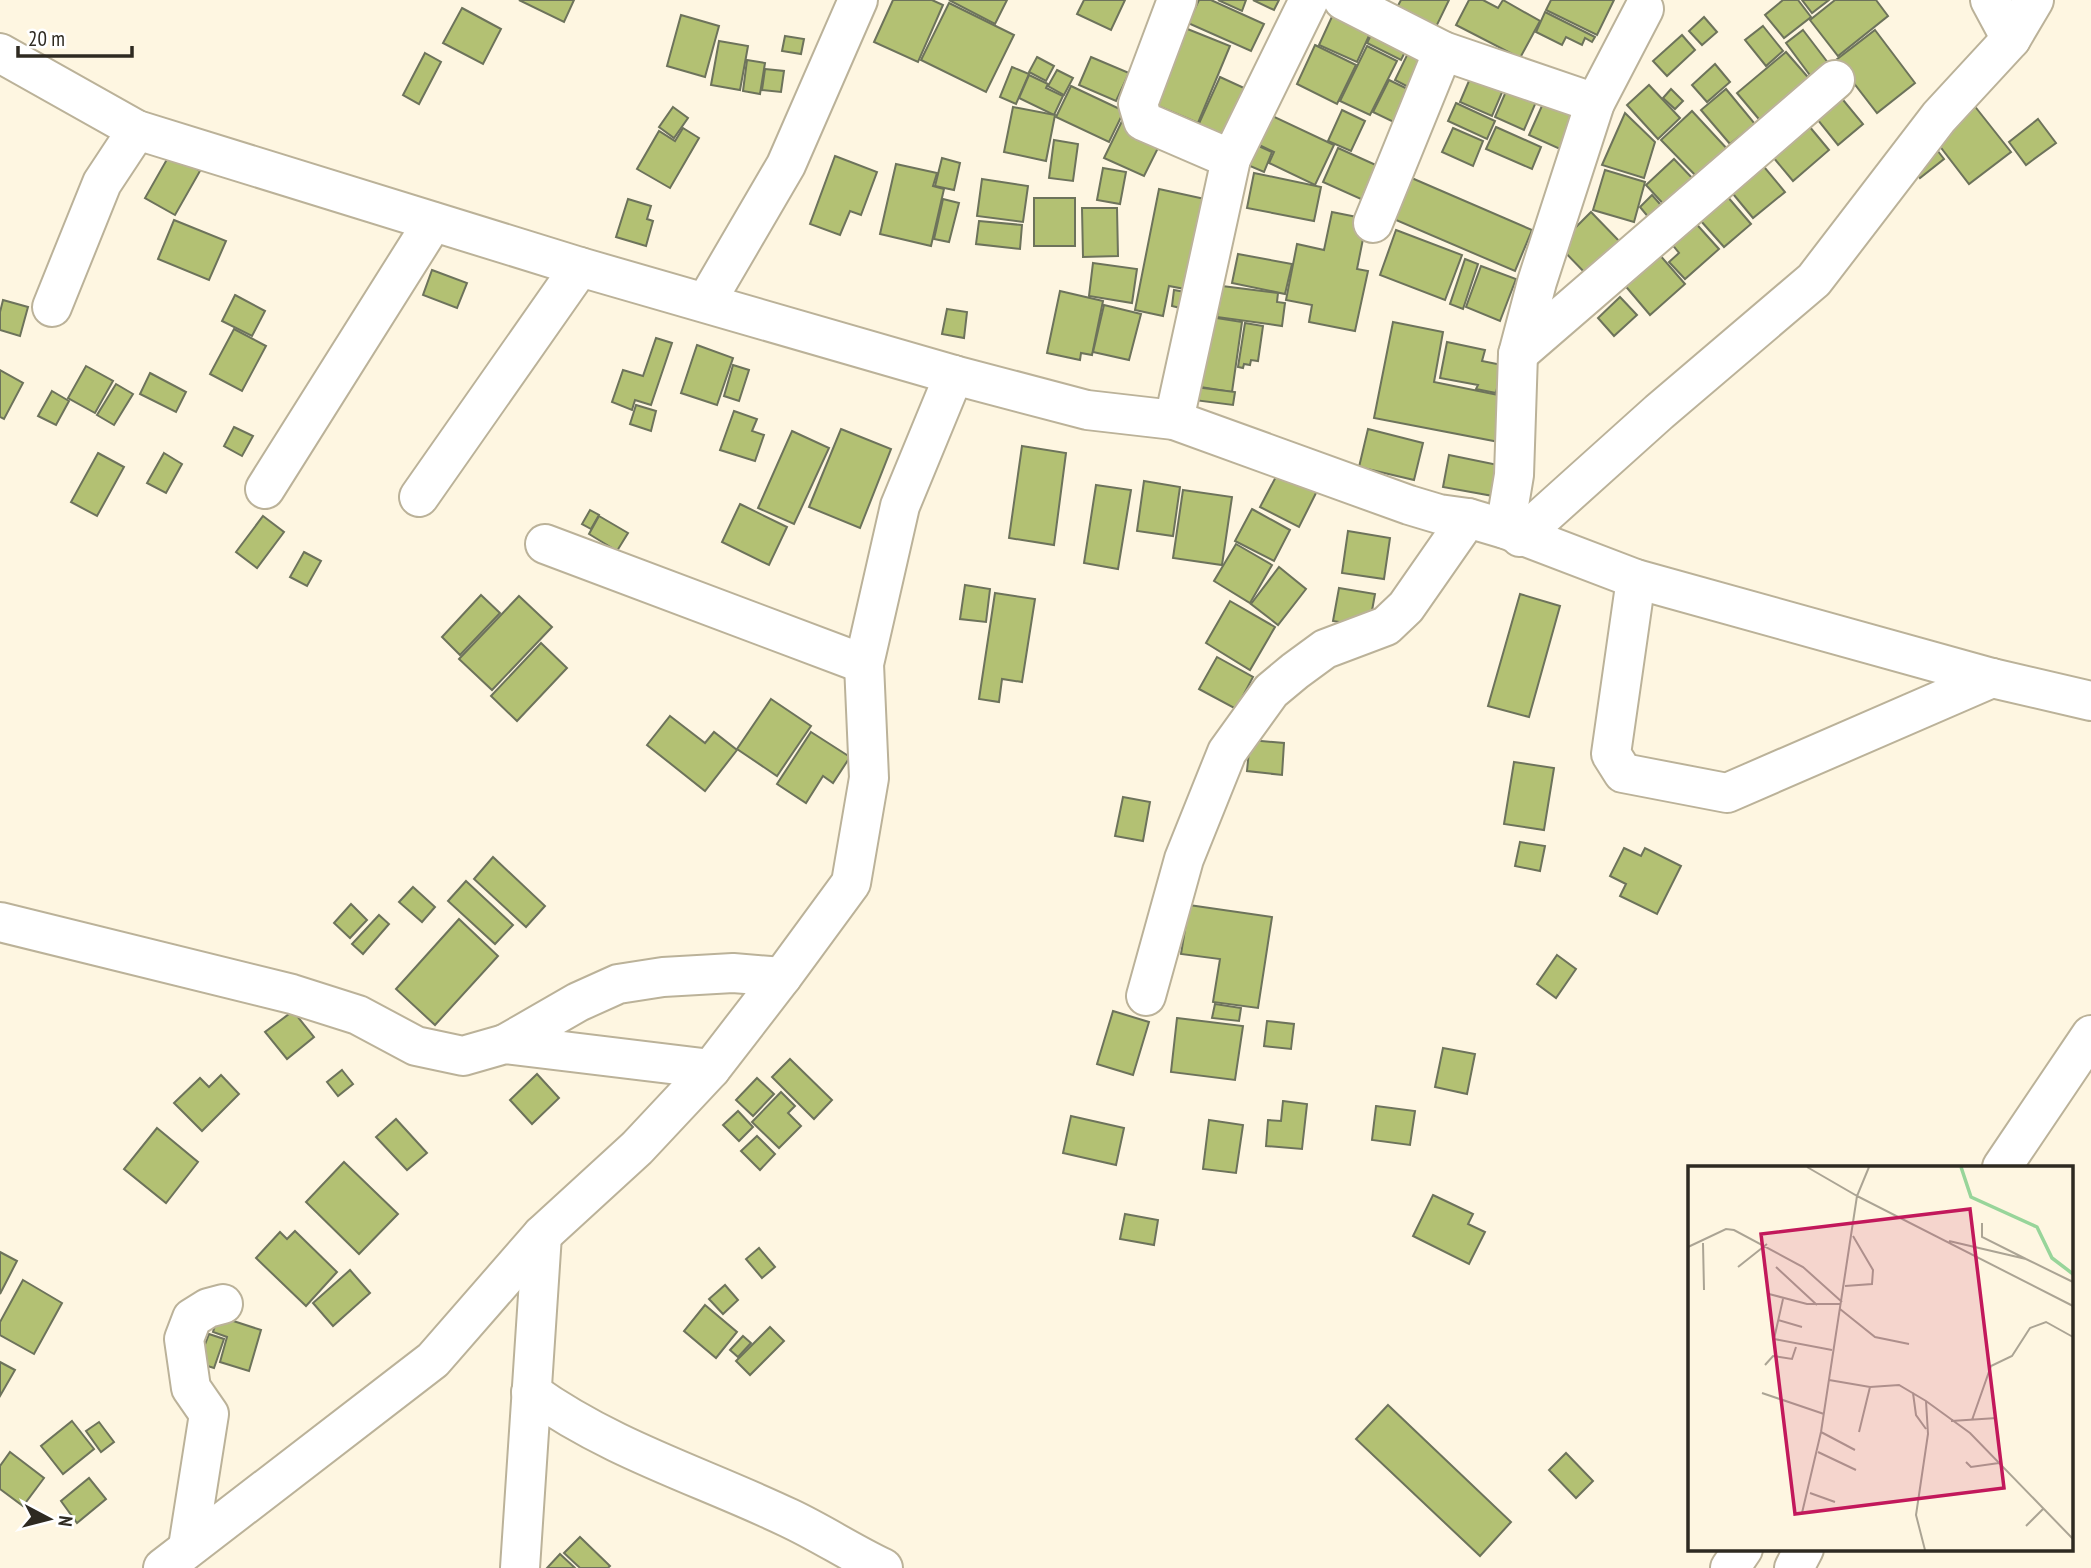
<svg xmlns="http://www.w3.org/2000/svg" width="2091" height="1568" font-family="'PT Sans Narrow',sans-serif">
	<rect width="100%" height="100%" fill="#fef6e1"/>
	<g fill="#b3c173" stroke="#6d735b" stroke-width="2">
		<polygon points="519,0 574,0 564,22"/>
		<polygon points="893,0 932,0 943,5 918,62 874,42"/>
		<polygon points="949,0 1007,0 995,24"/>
		<polygon points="1084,0 1125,0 1111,30 1077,14"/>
		<polygon points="1199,0 1211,0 1264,24 1251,51 1188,23"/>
		<polygon points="1218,0 1246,0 1242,11"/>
		<polygon points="1253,0 1279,0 1274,10"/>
		<polygon points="1401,0 1449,0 1434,31 1395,11"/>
		<polygon points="1469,0 1483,0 1498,8 1503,0 1540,21 1520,58 1456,25"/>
		<polygon points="1551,0 1614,0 1597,35 1546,10"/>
		<polygon points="1783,0 1798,0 1811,17 1784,38 1765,15"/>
		<polygon points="1802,0 1829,0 1812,13"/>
		<polygon points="1835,0 1876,0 1888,16 1838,56 1810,20"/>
		<polygon points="949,3 1014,35 986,92 921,60"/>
		<polygon points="462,8 501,29 483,64 443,43"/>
		<polygon points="1335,10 1373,27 1357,62 1319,45"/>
		<polygon points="1545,12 1595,37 1592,42 1585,38 1582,45 1566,37 1562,45 1536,32"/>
		<polygon points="681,15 719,26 705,77 667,66"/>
		<polygon points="1704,17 1717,32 1702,45 1689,31"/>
		<polygon points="1763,26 1783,51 1766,66 1745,40"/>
		<polygon points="1185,28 1230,46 1198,123 1153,104"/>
		<polygon points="1374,29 1408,46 1401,60 1367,43"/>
		<polygon points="1803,30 1832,68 1815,82 1786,43"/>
		<polygon points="1875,30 1915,83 1877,113 1836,60"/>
		<polygon points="1682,35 1695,50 1667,76 1653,61"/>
		<polygon points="785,36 804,39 801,54 782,51"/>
		<polygon points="719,41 748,46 740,90 711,85"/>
		<polygon points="1315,45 1356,65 1337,104 1297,84"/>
		<polygon points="1367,46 1397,61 1370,115 1340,101"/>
		<polygon points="1410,49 1430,59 1414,90 1395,80"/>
		<polygon points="1786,52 1813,83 1763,124 1737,93"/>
		<polygon points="425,53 441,62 419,104 403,95"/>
		<polygon points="1037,57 1054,66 1046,81 1029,72"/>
		<polygon points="1091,57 1129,73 1116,101 1079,85"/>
		<polygon points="747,60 765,63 760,94 743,91"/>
		<polygon points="1715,64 1730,82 1707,102 1692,85"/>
		<polygon points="1012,67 1029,74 1016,104 1000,97"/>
		<polygon points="765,69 784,71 781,92 762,90"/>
		<polygon points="1474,69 1506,83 1492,116 1460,102"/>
		<polygon points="1057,70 1073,78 1064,95 1048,86"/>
		<polygon points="1029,75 1048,84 1046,88 1063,96 1054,115 1019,98"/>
		<polygon points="1220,77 1255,93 1231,146 1196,130"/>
		<polygon points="1389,80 1418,94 1402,126 1373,112"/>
		<polygon points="1510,82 1539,95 1524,130 1495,117"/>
		<polygon points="1649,85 1680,118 1658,139 1627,105"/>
		<polygon points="1071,86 1124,111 1109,142 1056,117"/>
		<polygon points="1671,89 1683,101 1675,109 1663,98"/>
		<polygon points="1726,89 1755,124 1730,144 1701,110"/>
		<polygon points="1834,89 1863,124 1838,145 1809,109"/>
		<polygon points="1545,99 1575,113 1560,149 1529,135"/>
		<polygon points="1456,103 1495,121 1487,139 1448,121"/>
		<polygon points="1973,104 2011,152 1969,184 1932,136"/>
		<polygon points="673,107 688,118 674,138 659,127"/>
		<polygon points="1013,107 1055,115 1046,161 1004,152"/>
		<polygon points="1342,110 1365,121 1351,151 1328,141"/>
		<polygon points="1692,111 1730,152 1700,180 1661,140"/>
		<polygon points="1625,113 1655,142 1644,178 1602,165"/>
		<polygon points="1799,114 1829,150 1793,181 1763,145"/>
		<polygon points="1270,115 1334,145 1315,185 1269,163 1274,152 1257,144"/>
		<polygon points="1123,119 1163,138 1144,176 1104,158"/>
		<polygon points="2038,119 2056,143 2026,165 2009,142"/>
		<polygon points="1496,127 1541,147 1532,169 1486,149"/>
		<polygon points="683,128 699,138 670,188 637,169 659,131 675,141"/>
		<polygon points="1453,128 1483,141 1473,166 1442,152"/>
		<polygon points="1054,140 1078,144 1073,181 1049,178"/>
		<polygon points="1252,143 1272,152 1264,172 1243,163"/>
		<polygon points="1934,146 1944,159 1920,178 1910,164"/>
		<polygon points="1338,148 1387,170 1372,204 1323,182"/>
		<polygon points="170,154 200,171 175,215 145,198"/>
		<polygon points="835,156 877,172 861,215 850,211 840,235 810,224"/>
		<polygon points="1755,156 1785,192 1753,218 1724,183"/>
		<polygon points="942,158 960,163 954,190 935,186"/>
		<polygon points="1674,159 1695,181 1667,208 1646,185"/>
		<polygon points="896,164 937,173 933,186 944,189 931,246 880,234"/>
		<polygon points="1103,168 1126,172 1120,204 1097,200"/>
		<polygon points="1605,170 1645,182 1634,222 1593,210"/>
		<polygon points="1254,173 1321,187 1314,221 1247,208"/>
		<polygon points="1407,176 1532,230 1515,271 1389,217"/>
		<polygon points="982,179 1028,186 1023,222 977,216"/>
		<polygon points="1720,188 1751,224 1724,247 1693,212"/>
		<polygon points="1159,189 1214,201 1195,291 1169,286 1163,316 1135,310"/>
		<polygon points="1652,195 1667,212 1654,224 1640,207"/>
		<rect x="1034" y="198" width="41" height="48"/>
		<polygon points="628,199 651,206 647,219 653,221 646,246 616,237"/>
		<polygon points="943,199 959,203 949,242 934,239"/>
		<polygon points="1082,208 1117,208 1118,256 1083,257"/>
		<polygon points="1332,212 1367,219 1357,269 1368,271 1355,331 1309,322 1312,305 1286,300 1297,244 1324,250"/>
		<polygon points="1591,212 1622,244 1589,277 1558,245"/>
		<polygon points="1690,217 1719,249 1685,279 1669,262 1679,253 1667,238"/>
		<polygon points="174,220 226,241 209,280 158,259"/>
		<polygon points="979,221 1022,225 1020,249 976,244"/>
		<polygon points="1396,230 1462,255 1445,300 1380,275"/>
		<polygon points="1652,246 1685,284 1650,315 1617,276"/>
		<polygon points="1238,254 1292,264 1285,294 1232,283"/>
		<polygon points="1465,259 1478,264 1463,309 1450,304"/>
		<polygon points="1093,263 1137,269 1132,303 1089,296"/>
		<polygon points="1481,266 1516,279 1500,321 1466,307"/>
		<polygon points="432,270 467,283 457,308 423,295"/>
		<polygon points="1222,286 1278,293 1277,302 1285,303 1282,326 1217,317"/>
		<polygon points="1174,290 1191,293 1188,310 1172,306"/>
		<polygon points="1060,291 1103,301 1092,355 1081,353 1080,360 1047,353"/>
		<polygon points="235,295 265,311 252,336 222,321"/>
		<polygon points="1620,297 1637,315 1614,336 1598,318"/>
		<polygon points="3,300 28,307 20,336 0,330 0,312"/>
		<polygon points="1104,305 1141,314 1129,360 1093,352"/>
		<polygon points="947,309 967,312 964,338 942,334"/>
		<polygon points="1204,316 1242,322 1232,392 1194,386"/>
		<polygon points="1393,322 1443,332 1434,382 1508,397 1499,442 1374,418"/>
		<polygon points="1245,323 1263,326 1258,361 1251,360 1250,365 1244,364 1243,368 1238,367"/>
		<polygon points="234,329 266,346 242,391 210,374"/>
		<polygon points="656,338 672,343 651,405 635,400 632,410 612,402 623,370 643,376"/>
		<polygon points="1447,342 1485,350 1482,361 1502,365 1496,393 1476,389 1478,385 1440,378"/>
		<polygon points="697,345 733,358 717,405 681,393"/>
		<polygon points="733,365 749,370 739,401 724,396"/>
		<polygon points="86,366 113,381 95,413 68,398"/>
		<polygon points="0,370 23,383 4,419 0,417"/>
		<polygon points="150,373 186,392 176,412 140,394"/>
		<polygon points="116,384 133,394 114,425 97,415"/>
		<polygon points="1187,386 1235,392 1233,405 1186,399"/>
		<polygon points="52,391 69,401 56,425 38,416"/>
		<polygon points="636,405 656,411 651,431 630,424"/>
		<polygon points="734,411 757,419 752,431 764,435 755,461 720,450"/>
		<polygon points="234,427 253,436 242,456 224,446"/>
		<polygon points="841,429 891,449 860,528 809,507"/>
		<polygon points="1368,429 1423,443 1414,480 1359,467"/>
		<polygon points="792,431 829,448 794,524 758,508"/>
		<polygon points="1022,446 1066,453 1054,545 1009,538"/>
		<polygon points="98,453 124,467 97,516 71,502"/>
		<polygon points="164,453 182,464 166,493 147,483"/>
		<polygon points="1449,455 1498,465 1493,496 1443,487"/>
		<polygon points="1279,471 1319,487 1299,527 1260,507"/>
		<polygon points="1144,481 1180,487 1173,536 1137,531"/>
		<polygon points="1096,485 1131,490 1118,569 1084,563"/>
		<polygon points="1183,490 1232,497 1222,565 1173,558"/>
		<polygon points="740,504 787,527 769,565 722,542"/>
		<polygon points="1252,509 1290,530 1274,561 1235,541"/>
		<polygon points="590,510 599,515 591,529 582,524"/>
		<polygon points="263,516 284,532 257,568 236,552"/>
		<polygon points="599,516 628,533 617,551 589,534"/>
		<polygon points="1348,531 1390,538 1384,579 1342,573"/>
		<polygon points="1236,544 1272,565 1250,603 1214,581"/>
		<polygon points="304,552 321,561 307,586 290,577"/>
		<polygon points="1279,567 1306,589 1278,625 1251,604"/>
		<polygon points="965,585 990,589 986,622 960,619"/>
		<polygon points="1339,588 1375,594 1369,627 1333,621"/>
		<polygon points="995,593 1035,599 1022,682 1002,679 999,702 979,699"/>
		<polygon points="1520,594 1560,606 1529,717 1488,706"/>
		<polygon points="481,595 500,613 460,655 442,637"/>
		<polygon points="519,596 552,627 492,690 459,659"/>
		<polygon points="1230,601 1275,627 1250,670 1206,643"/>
		<polygon points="541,643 567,668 517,721 491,696"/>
		<polygon points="1217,657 1253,677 1236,709 1199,689"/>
		<polygon points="771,699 811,726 777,776 737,749"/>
		<polygon points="670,716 705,743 714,732 737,750 705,791 647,745"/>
		<polygon points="811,732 850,757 833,783 823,776 806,803 777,784"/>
		<polygon points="1250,740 1284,743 1282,775 1247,771"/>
		<polygon points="1514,762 1554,768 1544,830 1504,824"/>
		<polygon points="1123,797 1150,802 1143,841 1115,836"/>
		<polygon points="1520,842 1545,846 1540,871 1515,866"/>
		<polygon points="1624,848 1641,856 1645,848 1681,866 1657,914 1620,896 1626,884 1610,876"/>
		<polygon points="493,857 545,906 526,927 474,879"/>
		<polygon points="466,881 513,925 495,944 448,901"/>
		<polygon points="413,887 435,907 422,922 399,902"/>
		<polygon points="351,904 367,920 350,938 334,923"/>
		<polygon points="1189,905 1272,917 1258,1008 1213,1002 1220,959 1181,954"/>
		<polygon points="379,915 389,924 363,954 352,944"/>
		<polygon points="459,919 498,956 435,1025 396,989"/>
		<polygon points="1557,955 1576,969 1556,998 1537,984"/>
		<polygon points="1215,1004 1241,1008 1239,1021 1212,1018"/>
		<polygon points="293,1011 314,1037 287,1059 265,1032"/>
		<polygon points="1113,1011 1149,1022 1133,1075 1097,1064"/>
		<polygon points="1177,1018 1243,1026 1235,1080 1171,1072"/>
		<polygon points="1267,1021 1294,1024 1291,1049 1264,1046"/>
		<polygon points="1443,1048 1475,1054 1467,1094 1435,1087"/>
		<polygon points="790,1059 832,1100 814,1119 772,1077"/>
		<polygon points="342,1070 353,1084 338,1096 327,1082"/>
		<polygon points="537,1074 559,1098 532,1124 510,1100"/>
		<polygon points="221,1075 239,1094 202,1131 174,1103 200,1078 209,1087"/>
		<polygon points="757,1078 774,1094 753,1116 736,1100"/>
		<polygon points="781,1092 795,1106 788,1113 801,1126 779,1148 752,1122"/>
		<polygon points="1283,1101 1307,1104 1302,1149 1266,1146 1268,1120 1281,1121"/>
		<polygon points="1376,1106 1415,1111 1410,1145 1372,1140"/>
		<polygon points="738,1111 753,1127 739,1141 723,1125"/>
		<polygon points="1071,1116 1124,1128 1116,1165 1063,1153"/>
		<polygon points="396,1119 427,1153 407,1170 376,1137"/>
		<polygon points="1209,1120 1243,1125 1236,1173 1203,1169"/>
		<polygon points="157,1128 198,1162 166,1203 124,1169"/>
		<polygon points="757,1136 775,1154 760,1170 741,1151"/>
		<polygon points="344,1162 398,1214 359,1254 306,1202"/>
		<polygon points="1433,1195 1473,1214 1468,1224 1485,1232 1469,1264 1413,1236"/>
		<polygon points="1125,1214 1158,1220 1154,1245 1120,1239"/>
		<polygon points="295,1231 337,1272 306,1306 256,1258 280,1232 287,1239"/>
		<polygon points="759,1248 775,1267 762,1278 746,1259"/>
		<polygon points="0,1252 17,1261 0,1294"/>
		<polygon points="350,1270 370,1293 333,1326 313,1303"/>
		<polygon points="23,1280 62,1303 34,1354 0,1335 0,1322"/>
		<polygon points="725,1285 738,1300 723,1314 709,1299"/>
		<polygon points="705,1305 737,1332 716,1358 684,1331"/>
		<polygon points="218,1316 261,1330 249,1371 220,1362 227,1337 213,1332"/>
		<polygon points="770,1327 784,1341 750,1375 736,1361"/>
		<polygon points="209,1334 224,1339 214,1368 198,1363"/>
		<polygon points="743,1336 751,1343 738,1357 730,1350"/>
		<polygon points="0,1362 15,1370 0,1396"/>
		<polygon points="1388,1405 1511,1522 1480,1556 1356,1439"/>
		<polygon points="72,1421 94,1449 63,1474 41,1446"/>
		<polygon points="99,1422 114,1442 101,1452 86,1431"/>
		<polygon points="10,1452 44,1478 23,1506 0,1489 0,1466"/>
		<polygon points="1566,1453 1593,1481 1576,1498 1549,1470"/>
		<polygon points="89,1478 106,1499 77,1523 61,1501"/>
		<polygon points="580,1537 610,1566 608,1568 580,1568 564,1553"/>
		<polygon points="560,1554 575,1568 547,1568"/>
	</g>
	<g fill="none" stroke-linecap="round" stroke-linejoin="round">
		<defs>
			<g id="minor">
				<polyline points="1177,0 1138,104 1143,121 1231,159"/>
				<polyline points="1343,0 1443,51 1595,103"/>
				<polyline points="1990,0 2011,39"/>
				<polyline points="0,53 137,130 580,267 954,375 1087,410 1174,420 1409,505 1439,514 1468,518 1505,529 1636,579 1992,678 2091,701"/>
				<polyline points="1373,223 1443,51"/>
				<polyline points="706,302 786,165 858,0"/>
				<polyline points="52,307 102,183 137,130"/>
				<polyline points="1518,354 1835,80"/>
				<polyline points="1174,420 1231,159 1309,0"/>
				<polyline points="265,489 433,222"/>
				<polyline points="419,497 580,267"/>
				<polyline points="1505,529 1514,475 1518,354 1537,282 1595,103 1644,9"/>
				<polyline points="1520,537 1659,412 1814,280 1939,117 2011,39 2034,0"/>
				<polyline points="545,544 864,664"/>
				<polyline points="1636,579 1611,754 1623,773 1727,793 1992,678"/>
				<polyline points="0,922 292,994 358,1015 416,1046 463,1056 505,1044 711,1069"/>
				<polyline points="1146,996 1184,859 1227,752 1271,691 1295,671 1325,649 1386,626 1406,607 1468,518"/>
				<polyline points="505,1044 578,1002 618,984 663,977 733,973 782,977"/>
				<path d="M531,1392c81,58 170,84 258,126 32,15 62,35 94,50"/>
				<polyline points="188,1547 209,1414 191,1388 184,1339 192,1318 208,1308 223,1304"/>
				<polyline points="163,1568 433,1360 542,1235 637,1148 711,1069 782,977 851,883 869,778 864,664 900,506 954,375"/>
				<polyline points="520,1568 542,1235"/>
				<polyline points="1794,1568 1804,1549"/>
			</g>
			<g id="major">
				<polyline points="2002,1167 2091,1035"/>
				<polyline points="1730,1568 1743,1549"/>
			</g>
		</defs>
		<use href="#minor" stroke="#bbb299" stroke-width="42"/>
		<use href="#major" stroke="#bbb299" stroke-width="42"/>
		<use href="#minor" stroke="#fff" stroke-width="38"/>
		<use href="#major" stroke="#fff" stroke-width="38"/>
	</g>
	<g transform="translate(1688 1166)">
		<rect width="385" height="385" fill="#fef6e1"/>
		<path fill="none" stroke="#98d59a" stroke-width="3.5" d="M273,1l10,30 66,30 15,31 21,16"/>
		<path fill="none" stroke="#aba494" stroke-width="2" d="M181,1l-12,29 216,110M294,57v14l44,22M261,75l77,18 47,23M15,77l1,47M0,81l38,-18 8,1 69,37 39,35M50,101l29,-23M88,101l41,38M157,120l27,-2 1,-14 -20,-34M81,128l38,10h34M95,133l-9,40 58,11M152,143l35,28 34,7M90,154l24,7M77,199l8,-9 19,3 4,-12M141,214l41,7 29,-2 27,16 44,32 103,106M74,227l62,21M225,227l3,22 10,14M284,254l19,-54 21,-10 18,-28 16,-6 27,15M263,255l46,-3M133,266l34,18M171,266l11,-45M130,286l38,18M278,296l5,5 28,-4M122,327l25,9M114,347l19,-81 36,-236 -50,-29M338,360l18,-18M237,384l-9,-35 12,-81 -2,-33"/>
		<path fill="#c2185b" fill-opacity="0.15" stroke="#c2185b" stroke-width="3.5" d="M282,43l34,279 -209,26 -34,-280z"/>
		<rect width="385" height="385" fill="none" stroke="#2e2a21" stroke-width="3.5"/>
	</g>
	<g transform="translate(49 1519) rotate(97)" stroke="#ffffff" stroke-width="5" paint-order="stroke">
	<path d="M0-5L12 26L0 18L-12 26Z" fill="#2e2a21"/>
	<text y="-10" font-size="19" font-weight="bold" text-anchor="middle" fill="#2e2a21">N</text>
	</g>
	<path d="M18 46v10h114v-10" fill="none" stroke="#2e2a21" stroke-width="3.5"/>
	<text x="28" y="46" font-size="21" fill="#2e2a21" stroke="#ffffff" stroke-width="5" paint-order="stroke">20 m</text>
</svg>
